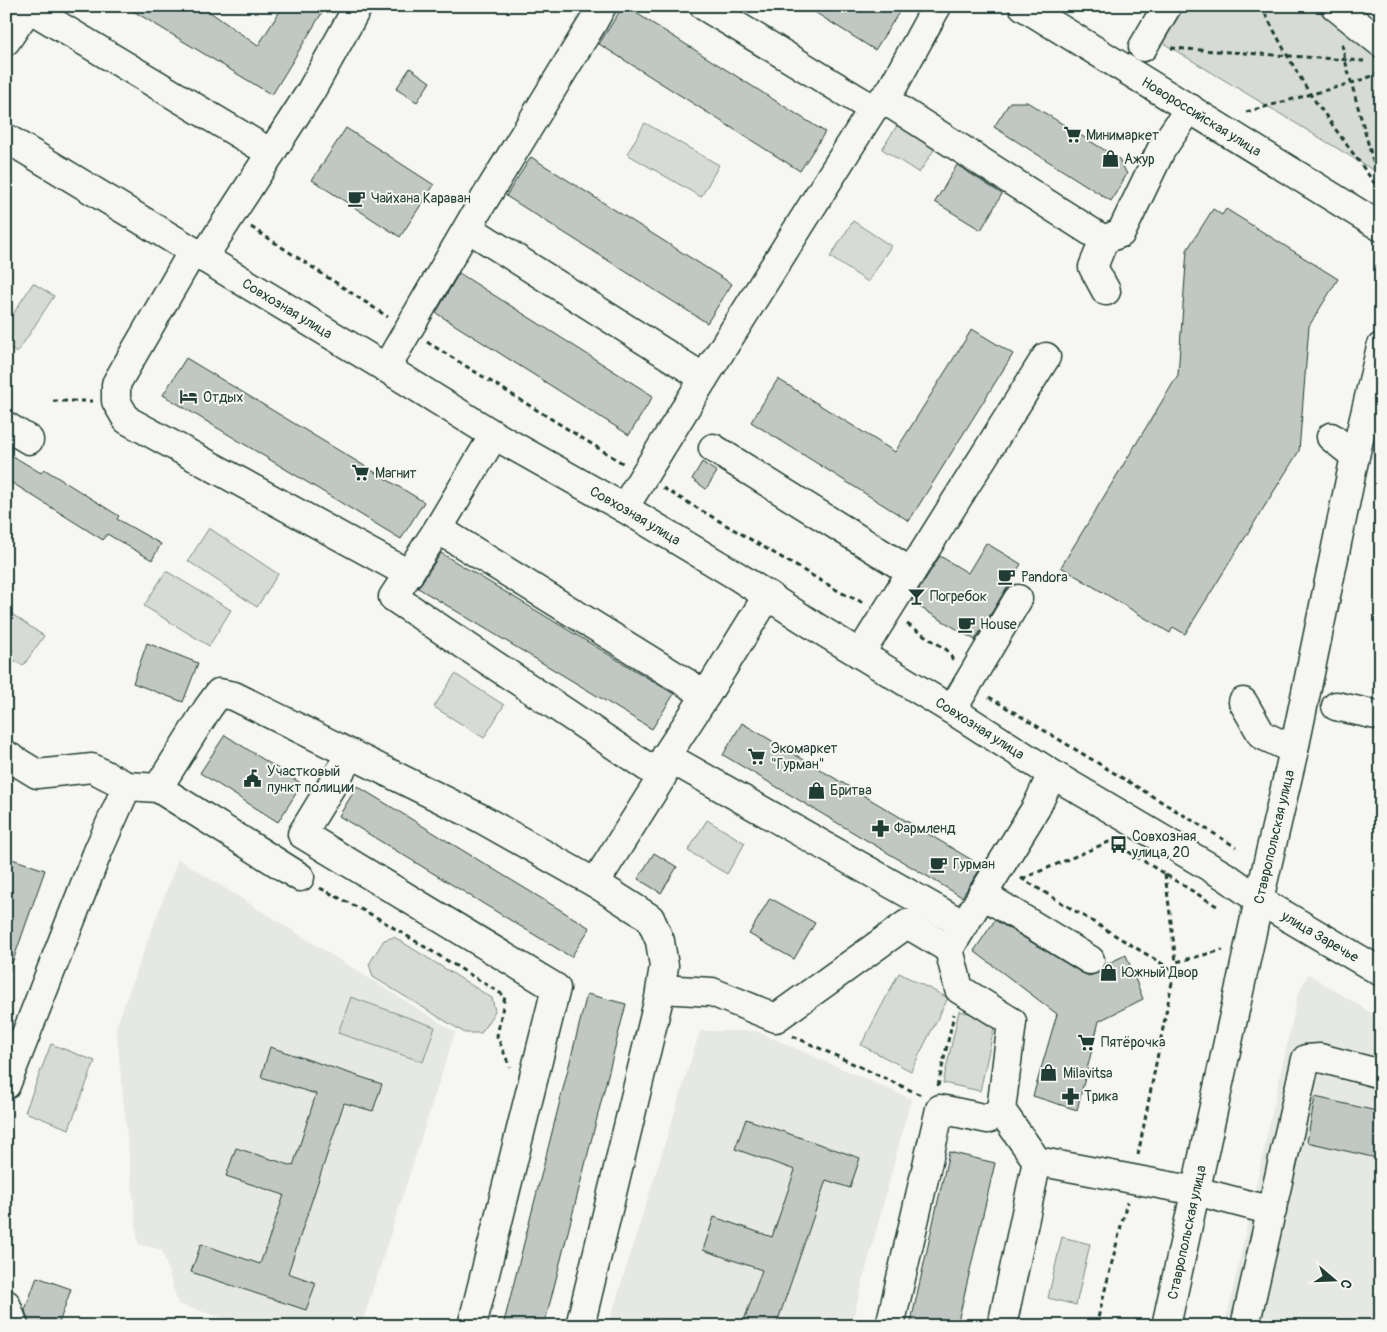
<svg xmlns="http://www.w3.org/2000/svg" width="1387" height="1332" font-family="Pangolin,sans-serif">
	<rect width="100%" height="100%" fill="#f6f6f2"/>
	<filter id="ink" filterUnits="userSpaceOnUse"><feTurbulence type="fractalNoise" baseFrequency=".02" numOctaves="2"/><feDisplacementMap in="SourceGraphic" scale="10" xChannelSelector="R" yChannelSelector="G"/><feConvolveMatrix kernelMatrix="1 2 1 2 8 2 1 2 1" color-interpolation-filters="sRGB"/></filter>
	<g filter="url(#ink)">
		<g fill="#e6e8e4">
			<polygon points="178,859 455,1032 361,1326 250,1326 178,1304 162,1250 138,1244 116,1027"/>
			<polygon points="1308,974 1381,1019 1381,1326 1225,1326 1298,995"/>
			<polygon points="700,1031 756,1031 911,1099 851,1326 608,1326"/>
		</g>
		<g fill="#d6dbd6" stroke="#7a8c85">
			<polygon points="1185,6 1326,6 1381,52 1381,162 1378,173 1163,43"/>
			<polygon points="900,121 937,145 919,173 882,149"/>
			<polygon points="645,123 719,165 701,197 627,154"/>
			<polygon points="853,221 891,246 868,282 830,257"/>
			<polygon points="33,283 54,296 17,353 6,346 6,325"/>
			<polygon points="209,528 278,574 257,607 188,561"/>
			<polygon points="166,571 231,610 209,646 144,606"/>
			<polygon points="6,610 44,636 23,666 6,655"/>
			<polygon points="455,674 504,705 484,738 434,707"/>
			<polygon points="707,820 745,843 727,874 688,851"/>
			<polygon points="394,937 492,998 495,1011 481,1033 465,1033 373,977 369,964 384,940"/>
			<polygon points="899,973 948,998 911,1071 861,1045"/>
			<polygon points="351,997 435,1027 423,1062 338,1033"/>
			<polygon points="959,1011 996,1019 980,1091 943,1083"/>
			<polygon points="51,1044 95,1061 69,1129 25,1112"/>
			<polygon points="1062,1237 1090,1244 1076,1305 1048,1298"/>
		</g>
		<g fill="#c1c8c3" stroke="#1f3d34">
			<polygon points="125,6 207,6 210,12 258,46 283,6 326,6 272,95"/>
			<polygon points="623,6 625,6 825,132 800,171 599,44"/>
			<polygon points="805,6 903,6 875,50"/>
			<polygon points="410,68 430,82 417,102 396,89"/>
			<polygon points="1010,102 1027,102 1119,159 1127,174 1111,201 994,127"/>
			<polygon points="346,128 434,185 400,237 312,180"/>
			<polygon points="531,157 732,284 707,323 506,196"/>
			<polygon points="957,165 1002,194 981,230 935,202"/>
			<polygon points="1213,209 1222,215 1226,209 1338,279 1309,326 1299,451 1185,634 1173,627 1170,633 1061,567 1178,375 1187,250"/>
			<polygon points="459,273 653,396 629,435 436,313"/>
			<polygon points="972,329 1013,354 909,521 751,422 778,379 895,452"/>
			<polygon points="186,358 424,502 401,539 163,395"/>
			<polygon points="6,452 41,473 44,469 119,516 117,519 161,544 152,560 107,534 103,540 6,479"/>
			<polygon points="702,462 717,472 706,489 692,479"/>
			<polygon points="986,543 1021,564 975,640 911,602 940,556 968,573"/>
			<polygon points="441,553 674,694 652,729 418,588"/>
			<polygon points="147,643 198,663 183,702 133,683"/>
			<polygon points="742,723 982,866 962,897 723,755"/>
			<polygon points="225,735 302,784 278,822 200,773"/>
			<polygon points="357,786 590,928 571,957 339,816"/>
			<polygon points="654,853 677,867 661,893 638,879"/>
			<polygon points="6,857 45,870 9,972 6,971"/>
			<polygon points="770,898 815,923 794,959 749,934"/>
			<polygon points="995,920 1082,973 1089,976 1098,973 1103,969 1104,965 1126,955 1143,999 1099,1021 1077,1110 1033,1096 1057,1014 974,951"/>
			<polygon points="587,994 626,1004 544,1326 503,1326"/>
			<polygon points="270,1047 382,1084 373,1111 344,1103 288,1273 316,1283 306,1310 191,1272 201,1244 260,1264 284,1195 226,1176 236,1148 293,1166 316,1094 261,1077"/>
			<polygon points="1315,1097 1381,1112 1381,1159 1307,1142"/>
			<polygon points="746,1119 860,1158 850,1188 826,1180 776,1326 742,1326 762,1270 703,1250 714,1217 772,1237 795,1170 735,1149"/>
			<polygon points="949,1152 995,1163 957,1326 910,1326"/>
			<polygon points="37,1277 71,1289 58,1326 29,1325 25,1310"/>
		</g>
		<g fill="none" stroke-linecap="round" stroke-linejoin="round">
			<defs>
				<g id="minor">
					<polyline points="704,6 873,109"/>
					<path id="s1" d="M1023,6l358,221"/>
					<polyline points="1335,6 1381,43"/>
					<polyline points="29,8 271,153"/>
					<polyline points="6,41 30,6"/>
					<polyline points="1143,47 1167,6"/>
					<polyline points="883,99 1104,240"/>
					<path id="s2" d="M6,138l380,230 108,67 130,73 113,68 82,53 133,81 100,64 176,104 31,22 122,72"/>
					<polyline points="468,228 704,378"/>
					<polyline points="1121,233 1161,150 1190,108"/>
					<polyline points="193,251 116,384 116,401 127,420 409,574"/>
					<polyline points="203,258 311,91 358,6"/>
					<polyline points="1106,291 1093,267 1104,240 1120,233"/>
					<polyline points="386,368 473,218 566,66 592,24 602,6"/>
					<polyline points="6,426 29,440"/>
					<polyline points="1331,437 1355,456"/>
					<polyline points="713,448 911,572"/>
					<polyline points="624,508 704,378 873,109 890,92 937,6"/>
					<polyline points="438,529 494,435"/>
					<polyline points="860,654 1046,357"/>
					<polyline points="1243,702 1262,735 1294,750"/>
					<polyline points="1336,706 1381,716"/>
					<polyline points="952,710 1018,599"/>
					<polyline points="351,754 302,834 556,988 472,1326"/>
					<polyline points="6,755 37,774 92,768 127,786"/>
					<polyline points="666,756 964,925"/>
					<polyline points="663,773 666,756 706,695 768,595"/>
					<polyline points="300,877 158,788 208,708 219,693 234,696 480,818 595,883 662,777 393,597 438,529 706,695"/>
					<polyline points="982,894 1090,960"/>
					<polyline points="949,949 959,989 1012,1022 1001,1110 1037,1161 1196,1191 1272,1211"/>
					<polyline points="661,989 712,992 776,1018 907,924 949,949 1036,808 1052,774"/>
					<polyline points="6,1085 98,851 127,786 158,788"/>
					<polyline points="6,1304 14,1326"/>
					<polyline points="580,1326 659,998 664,966 660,941 650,918 595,883"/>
					<polyline points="890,1326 940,1109 988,1119 1001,1110"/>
					<polyline points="1002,1326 1037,1161"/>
					<polyline points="1245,1326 1306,1059 1320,1058 1381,1074"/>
				</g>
				<g id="major">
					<path id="s3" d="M1166,1326l93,-426 35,-150 61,-294 26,-109"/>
				</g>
			</defs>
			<use href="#minor" stroke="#1f3d34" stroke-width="31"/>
			<use href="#major" stroke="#1f3d34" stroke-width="31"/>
			<g stroke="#1f3d34" stroke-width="3" stroke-dasharray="5 4" stroke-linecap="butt">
				<polyline points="1261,6 1287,55 1310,94 1381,192"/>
				<polyline points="1342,44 1345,60 1381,190"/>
				<polyline points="1171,48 1364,61"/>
				<polyline points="1246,112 1352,83 1381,73"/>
				<polyline points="251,227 388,317"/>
				<polyline points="427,342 624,464"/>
				<polyline points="53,401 93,401"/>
				<polyline points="663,488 842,593 864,603"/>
				<polyline points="907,624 947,650 953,660"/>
				<polyline points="989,697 1236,847"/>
				<polyline points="1165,874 1176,962 1223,950"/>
				<polyline points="1021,878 1174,971"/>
				<polyline points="1022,879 1111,841 1220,908"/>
				<polyline points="320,888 376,917 505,996 497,1036 510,1067"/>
				<polyline points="793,1036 921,1095"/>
				<polyline points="938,1086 954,1014"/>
				<polyline points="1138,1155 1176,962"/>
				<polyline points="1096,1326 1127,1202"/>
			</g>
			<use href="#minor" stroke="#f6f6f2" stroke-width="28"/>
			<use href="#major" stroke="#f6f6f2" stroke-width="28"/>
		</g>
	</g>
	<defs>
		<symbol id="supermarket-bare" viewBox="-9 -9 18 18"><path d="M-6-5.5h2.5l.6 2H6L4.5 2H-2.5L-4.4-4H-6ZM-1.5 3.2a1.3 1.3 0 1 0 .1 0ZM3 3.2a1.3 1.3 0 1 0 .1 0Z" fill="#1f3d34" stroke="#f6f6f2" stroke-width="2.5" paint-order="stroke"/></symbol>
		<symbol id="shop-bare" viewBox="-9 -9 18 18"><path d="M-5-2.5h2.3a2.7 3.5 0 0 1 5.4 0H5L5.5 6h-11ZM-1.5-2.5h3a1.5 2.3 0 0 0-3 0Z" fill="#1f3d34" stroke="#f6f6f2" stroke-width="2.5" paint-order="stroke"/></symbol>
		<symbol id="cafe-bare" viewBox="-9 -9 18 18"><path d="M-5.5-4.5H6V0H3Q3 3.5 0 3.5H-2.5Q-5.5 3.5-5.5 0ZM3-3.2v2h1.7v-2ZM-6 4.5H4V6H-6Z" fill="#1f3d34" stroke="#f6f6f2" stroke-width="2.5" paint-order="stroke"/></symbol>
		<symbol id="hotel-bare" viewBox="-9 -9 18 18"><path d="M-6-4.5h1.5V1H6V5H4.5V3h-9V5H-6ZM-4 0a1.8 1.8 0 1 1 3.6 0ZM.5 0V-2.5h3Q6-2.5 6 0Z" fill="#1f3d34" stroke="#f6f6f2" stroke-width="2.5" paint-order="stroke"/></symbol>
		<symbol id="bar-bare" viewBox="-9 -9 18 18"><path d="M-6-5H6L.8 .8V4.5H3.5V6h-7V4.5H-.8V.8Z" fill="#1f3d34" stroke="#f6f6f2" stroke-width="2.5" paint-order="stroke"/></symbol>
		<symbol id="civic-bare" viewBox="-9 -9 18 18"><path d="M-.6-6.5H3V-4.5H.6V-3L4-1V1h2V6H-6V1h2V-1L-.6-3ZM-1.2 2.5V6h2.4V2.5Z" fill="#1f3d34" stroke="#f6f6f2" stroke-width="2.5" paint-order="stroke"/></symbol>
		<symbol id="pharmacy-bare" viewBox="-9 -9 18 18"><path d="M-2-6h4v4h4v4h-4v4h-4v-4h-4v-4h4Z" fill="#1f3d34" stroke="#f6f6f2" stroke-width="2.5" paint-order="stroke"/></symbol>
		<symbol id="bus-bare" viewBox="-9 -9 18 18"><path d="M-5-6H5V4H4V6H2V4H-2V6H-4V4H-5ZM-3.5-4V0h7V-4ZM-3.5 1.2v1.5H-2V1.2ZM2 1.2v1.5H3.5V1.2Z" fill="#1f3d34" stroke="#f6f6f2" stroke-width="2.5" paint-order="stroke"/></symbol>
	</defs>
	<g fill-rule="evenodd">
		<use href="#supermarket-bare" x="1060" y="122" width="25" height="25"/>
		<use href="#shop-bare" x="1098" y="146" width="25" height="25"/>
		<use href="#cafe-bare" x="344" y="186" width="25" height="25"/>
		<use href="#hotel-bare" x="176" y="384" width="25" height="25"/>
		<use href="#supermarket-bare" x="348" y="460" width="25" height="25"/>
		<use href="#cafe-bare" x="994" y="564" width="25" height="25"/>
		<use href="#bar-bare" x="904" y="584" width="25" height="25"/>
		<use href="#cafe-bare" x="954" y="612" width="25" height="25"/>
		<use href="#supermarket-bare" x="744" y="744" width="25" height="25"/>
		<use href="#civic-bare" x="240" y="766" width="25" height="25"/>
		<use href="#shop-bare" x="804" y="778" width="25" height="25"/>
		<use href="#pharmacy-bare" x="868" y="816" width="25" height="25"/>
		<use href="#bus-bare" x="1106" y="832" width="25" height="25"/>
		<use href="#cafe-bare" x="926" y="852" width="25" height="25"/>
		<use href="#shop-bare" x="1096" y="960" width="25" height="25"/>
		<use href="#supermarket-bare" x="1074" y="1030" width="25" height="25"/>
		<use href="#shop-bare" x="1036" y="1060" width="25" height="25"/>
		<use href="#pharmacy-bare" x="1058" y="1084" width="25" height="25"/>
	</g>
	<g text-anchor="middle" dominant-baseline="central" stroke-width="4" stroke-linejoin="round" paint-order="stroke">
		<g font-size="14" fill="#1f3d34" stroke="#f6f6f2">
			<text stroke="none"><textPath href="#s1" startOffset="210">Новороссийская улица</textPath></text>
			<text stroke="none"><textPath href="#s2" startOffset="329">Совхозная улица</textPath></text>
			<text stroke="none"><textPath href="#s2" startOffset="734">Совхозная улица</textPath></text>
			<text stroke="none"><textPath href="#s2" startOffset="1139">Совхозная улица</textPath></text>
			<text stroke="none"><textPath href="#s3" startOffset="501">Ставропольская улица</textPath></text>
			<text stroke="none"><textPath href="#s2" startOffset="1538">улица Заречье</textPath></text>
			<text stroke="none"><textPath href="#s3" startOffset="96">Ставропольская улица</textPath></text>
		</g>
		<g font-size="14" fill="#1f3d34" stroke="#f6f6f2" text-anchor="start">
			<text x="1086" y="135">Минимаркет</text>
			<text x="1124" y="159">Ажур</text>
			<text x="371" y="198">Чайхана Караван</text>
			<text x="203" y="397">Отдых</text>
			<text x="375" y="473">Магнит</text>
			<text x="1021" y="577">Pandora</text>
			<text x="930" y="596">Погребок</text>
			<text x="980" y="624">House</text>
			<text x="771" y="748">Экомаркет<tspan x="771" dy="16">"Гурман"</tspan></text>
			<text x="267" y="771">Участковый<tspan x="267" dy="16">пункт полиции</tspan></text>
			<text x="830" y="790">Бритва</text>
			<text x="894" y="828">Фармленд</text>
			<text x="1132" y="836">Совхозная<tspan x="1132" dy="16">улица, 20</tspan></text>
			<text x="953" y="864">Гурман</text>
			<text x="1122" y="972">Южный Двор</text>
			<text x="1101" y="1042">Пятёрочка</text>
			<text x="1063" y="1073">Milavitsa</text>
			<text x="1084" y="1096">Трика</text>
		</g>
	</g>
	<rect width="1387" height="1332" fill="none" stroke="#f6f6f2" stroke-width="25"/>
	<rect x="12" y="12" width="1362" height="1307" fill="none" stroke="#1f3d34" stroke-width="2" filter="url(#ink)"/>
	<g transform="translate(1334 1280) rotate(109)" stroke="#f6f6f2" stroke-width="4" paint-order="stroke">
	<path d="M0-4L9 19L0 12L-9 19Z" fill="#1f3d34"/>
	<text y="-8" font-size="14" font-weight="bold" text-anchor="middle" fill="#1f3d34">С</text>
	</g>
</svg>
